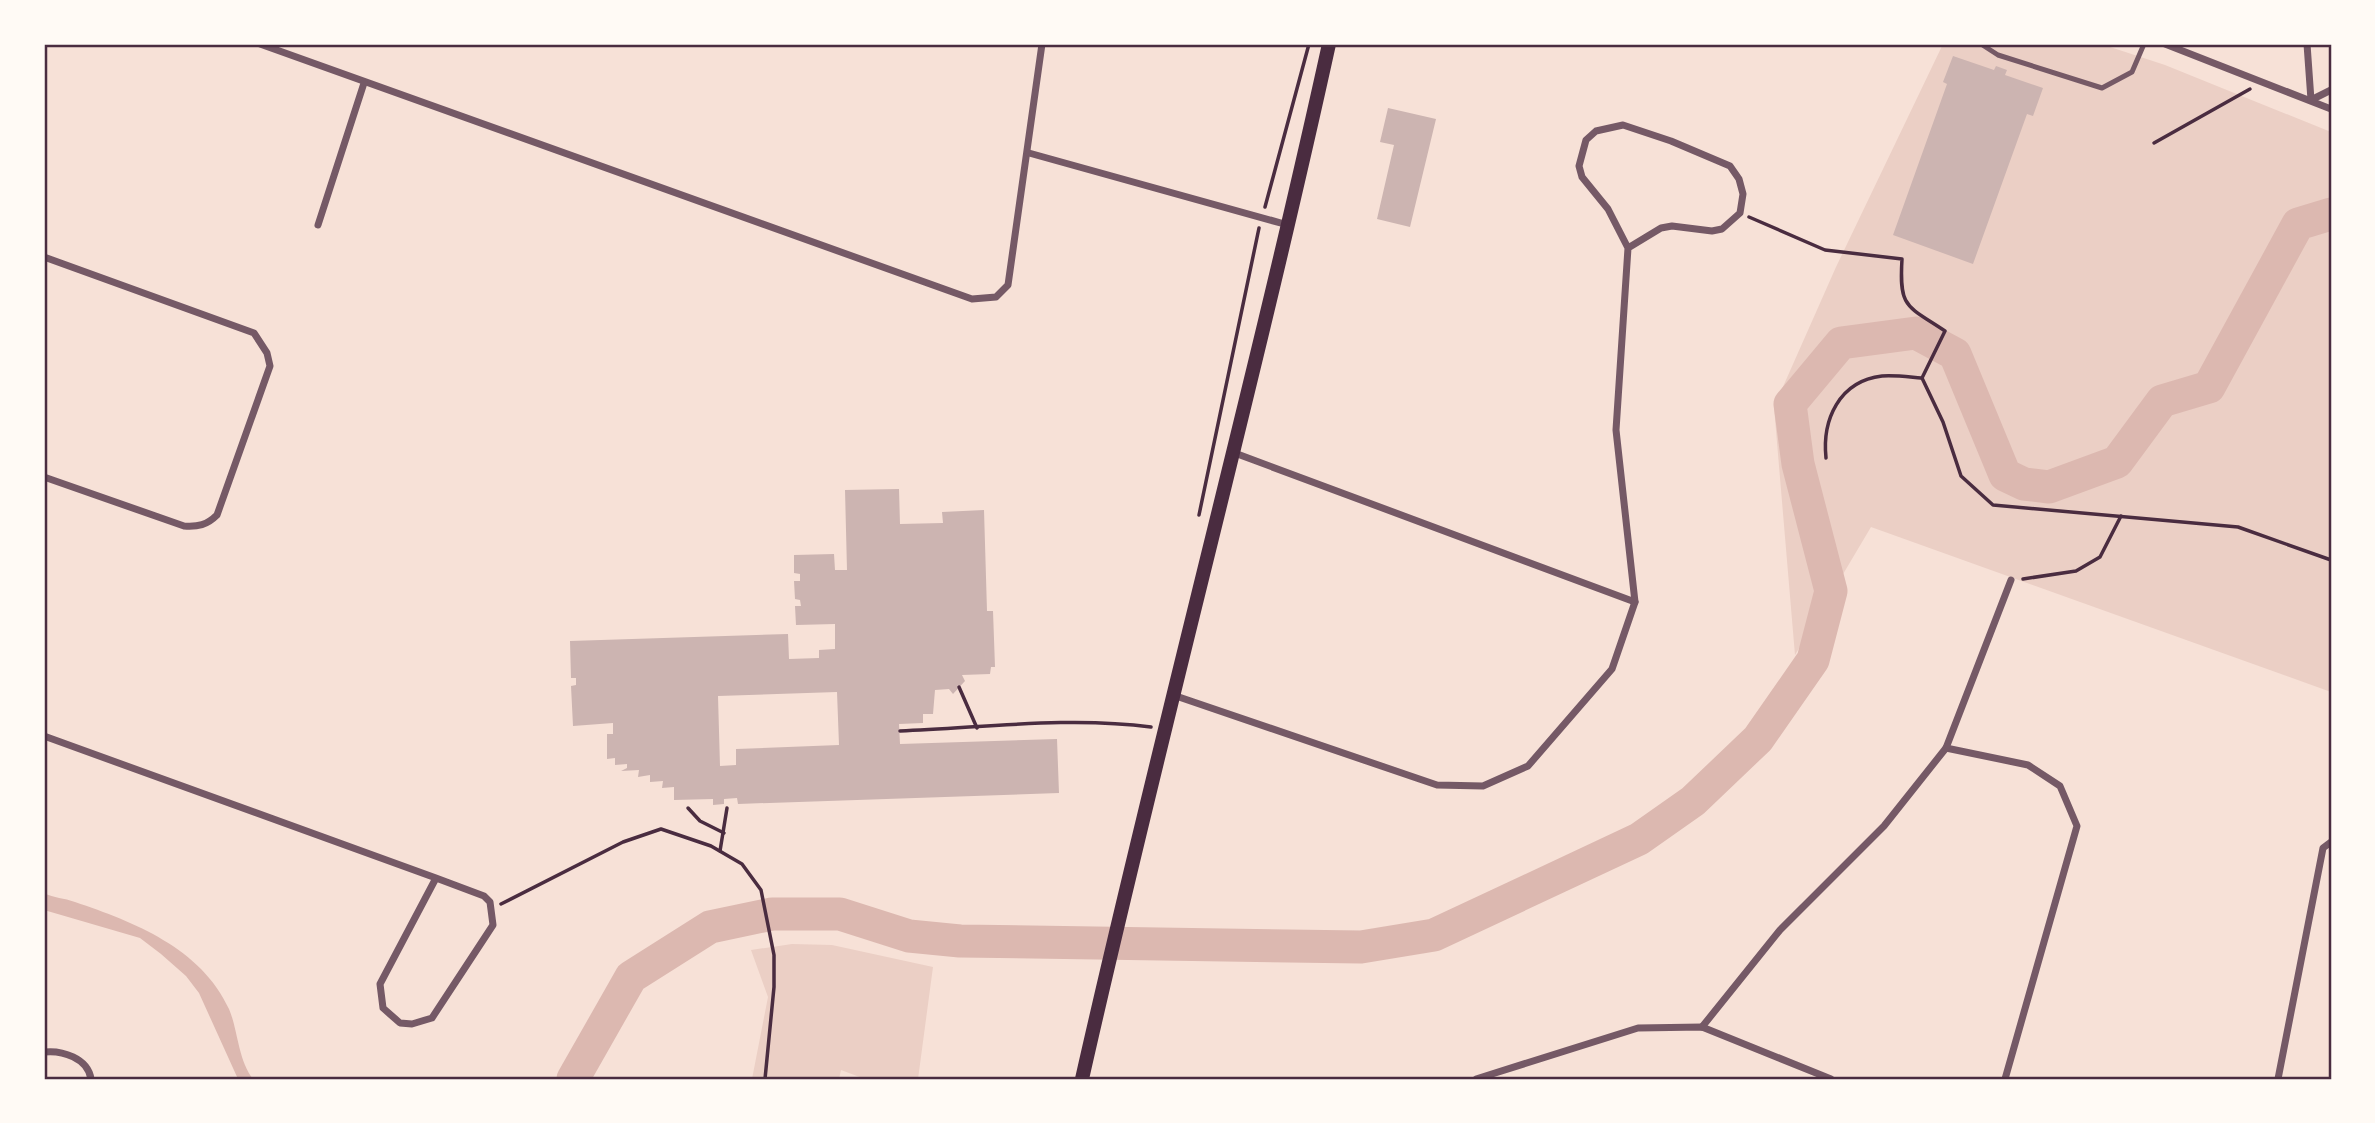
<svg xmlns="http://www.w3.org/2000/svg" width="2375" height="1123" font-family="'Source Sans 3',sans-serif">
	<rect width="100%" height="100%" fill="#f7e1d7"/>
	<g fill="#ebcfc5">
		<polygon points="1943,44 2101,44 2165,65 2331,132 2331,692 1871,527 1795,655 1774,407 1836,267"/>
		<polygon points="792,944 832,945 933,967 918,1079 865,1079 841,1070 839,1079 752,1079 768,997 751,950"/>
	</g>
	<path fill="#dcb8b0" d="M44,893c10,5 20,5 31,9 59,20 126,46 154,107 9,21 9,51 24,70h-15l-39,-86 -13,-17 -25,-22 -21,-16 -96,-28z"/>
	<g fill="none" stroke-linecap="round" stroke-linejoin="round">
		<polyline stroke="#dcb8b0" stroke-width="33" points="573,1079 631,977 710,927 772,914 840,914 909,936 960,941 1361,947 1434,935 1639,839 1693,801 1758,739 1813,660 1831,591 1798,464 1790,404 1841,343 1916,333 1955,354 2005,475 2024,484 2049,487 2117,462 2162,401 2209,387 2298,224 2331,214"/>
	</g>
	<g fill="#ccb4b1" fill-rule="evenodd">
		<polygon points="1953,56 1994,70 1996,66 2007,70 2005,75 2043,88 2033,116 2027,114 1973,264 1893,235 1947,84 1943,82"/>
		<polygon points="1388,108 1436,119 1410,227 1377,219 1394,145 1380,142"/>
		<path d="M899,489l1,35 43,-1 -1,-11 42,-2 3,101h6l2,56h-4l-1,7 -28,1 3,6 -12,13 -4,-5 -14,1 -2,24h-10v9l-24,1 1,20 157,-5 2,54 -321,11 -1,-6 -13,1v5l-11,1v-6l-39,1v-13l-12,1 1,-7 -13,1v-7l-12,2 1,-7 -18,1 6,-3v-4l-12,1v-7l-8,1v-25h6v-11l-40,3 -2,-40 5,-1v-7h-5l-1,-37 218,-7 1,25 30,-1v-8l16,-1v-25l-39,1 -1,-19h6l-1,-6 -5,-1 -1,-18h6v-7l-6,-1v-18l40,-1 1,16h12l-2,-80zM837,692l2,53 -103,4v16l-16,1 -2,-70z"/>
	</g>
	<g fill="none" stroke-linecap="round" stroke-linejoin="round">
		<g stroke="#4a2c40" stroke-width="3.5">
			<polyline points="2154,143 2250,89"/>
			<polyline points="1265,207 1309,44"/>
			<path d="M1749,217l76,33 77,9c-3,49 4,46 43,72l-23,47 21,44 18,54 32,29 245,22 93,33"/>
			<path d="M1826,458c-4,-38 13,-77 56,-82 13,-1 27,1 39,2"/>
			<polyline points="1199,515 1259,228"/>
			<polyline points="2023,579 2076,571 2100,557 2121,516"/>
			<polyline points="959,687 977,728"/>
			<path d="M900,731c82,-3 169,-15 251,-4"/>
			<polyline points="688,808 700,821 724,833"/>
			<polyline points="720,851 727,808"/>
			<polyline points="501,904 623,842 661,829 711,846 742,864 761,890 774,955 774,987 765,1079"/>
		</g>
		<polyline stroke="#755966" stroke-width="5" points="1981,44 1998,55 2102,88 2132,72 2144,44"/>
		<g stroke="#755966" stroke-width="7">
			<polyline points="260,44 972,299 996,297 1008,285 1042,44"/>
			<polyline points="2165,44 2331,109"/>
			<polyline points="2307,44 2311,100"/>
			<polyline points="2311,100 2331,90"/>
			<polyline points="1029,153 1288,225"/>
			<polyline points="318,225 364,83"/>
			<path d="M44,257l210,76 13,20 3,13 -53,149c-10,10 -19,12 -33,11l-140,-49"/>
			<polyline points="1232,452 1635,602"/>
			<polyline points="1173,695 1437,785 1483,786 1528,766 1612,669 1635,602 1616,430 1628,248 1608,209 1582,177 1579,166 1586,140 1596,131 1623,125 1671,141 1730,166 1739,179 1743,194 1740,213 1722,229 1712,231 1672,226 1661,228 1628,248"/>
			<polyline points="44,736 436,878 484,896 490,902 493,925 432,1018 412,1024 400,1023 383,1008 380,984 436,878"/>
			<polyline points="1946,748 2028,765 2060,786 2077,826 2005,1079"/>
			<polyline points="1702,1027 1780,930 1884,826 1946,748 2011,580"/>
			<path d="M44,1052c18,-2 44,6 47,27"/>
			<polyline points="1476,1079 1638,1028 1702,1027 1831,1079"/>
			<polyline points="2278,1079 2323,848 2331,842"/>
		</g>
		<path stroke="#4a2c40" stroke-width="14" d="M1082,1079c78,-346 171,-689 247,-1035"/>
	</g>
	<rect width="2375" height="1123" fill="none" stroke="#fffaf5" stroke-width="91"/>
	<rect x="46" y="46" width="2284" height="1032" fill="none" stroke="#4a2c40" stroke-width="2.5"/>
</svg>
